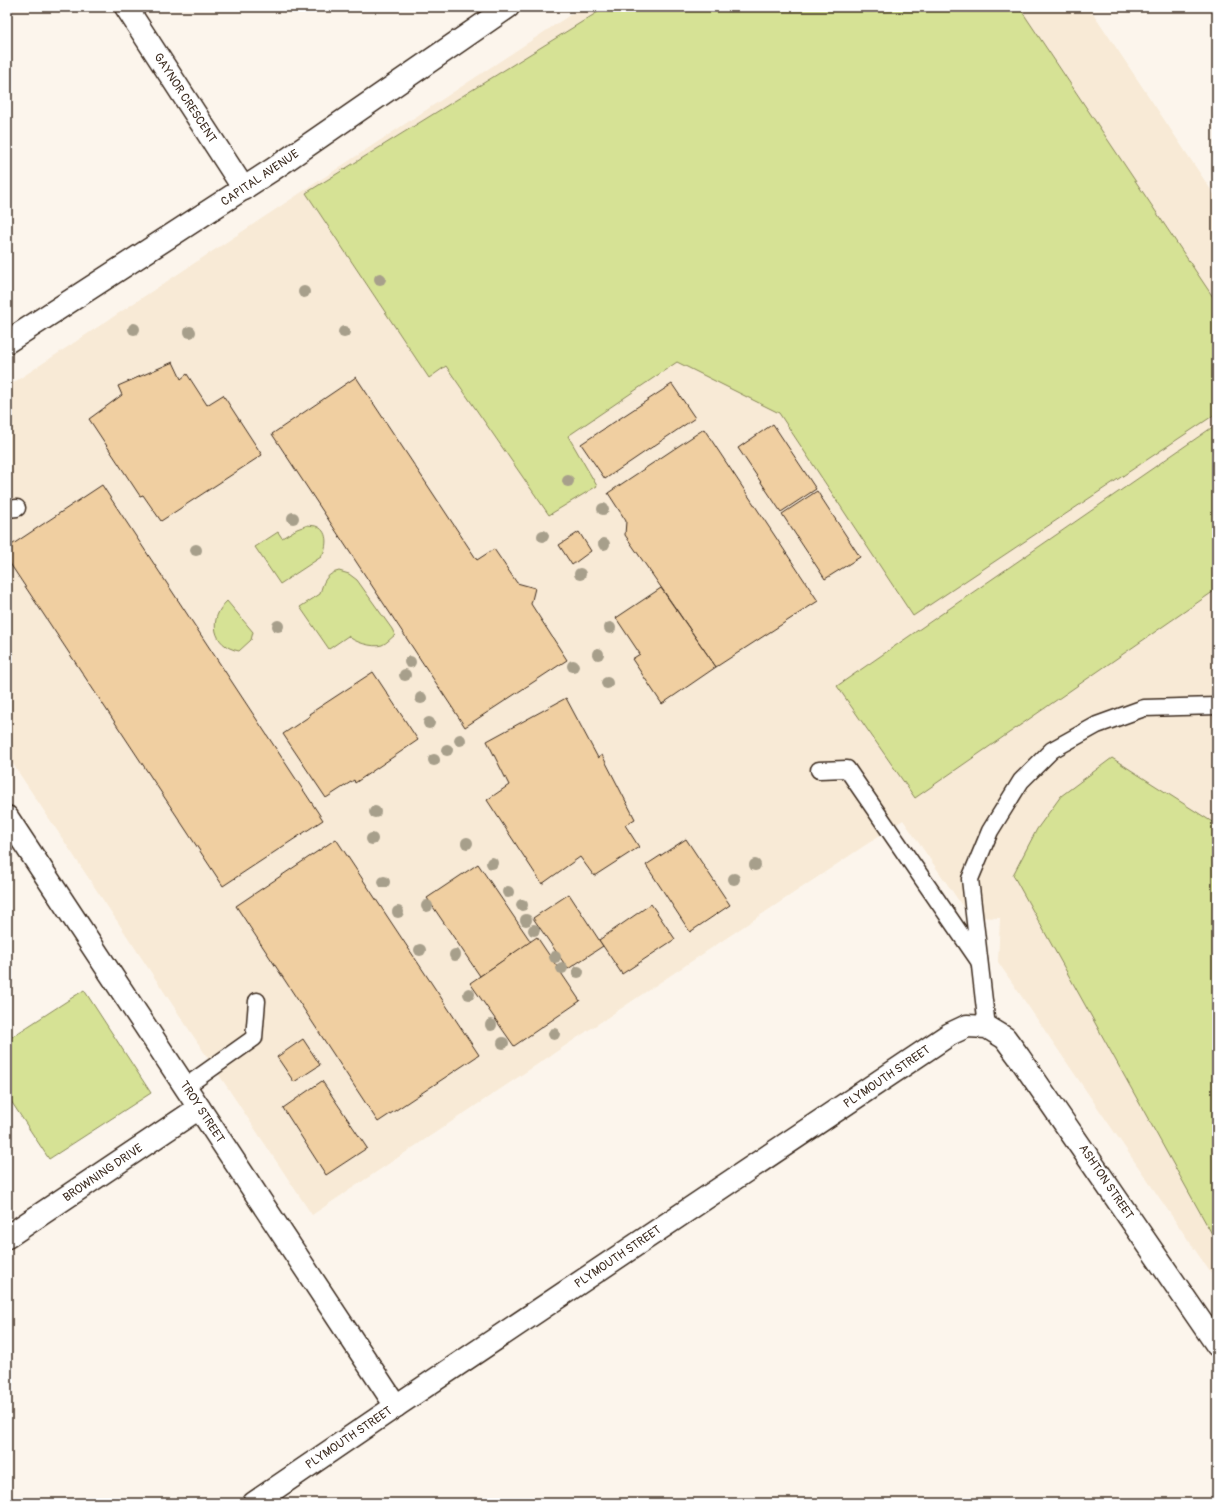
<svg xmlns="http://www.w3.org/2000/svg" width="1224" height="1510" font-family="Pangolin,sans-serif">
	<rect width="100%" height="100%" fill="#fcf5ec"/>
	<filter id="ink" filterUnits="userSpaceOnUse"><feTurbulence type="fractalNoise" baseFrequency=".025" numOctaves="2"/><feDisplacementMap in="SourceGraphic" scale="8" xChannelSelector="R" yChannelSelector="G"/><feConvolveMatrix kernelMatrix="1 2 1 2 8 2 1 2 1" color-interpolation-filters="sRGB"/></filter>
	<g filter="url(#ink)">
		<polygon fill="#f8ead6" points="582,7 1089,7 1217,199 1217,1282 998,962 1000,918 970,917 903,820 312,1215 7,755 7,387"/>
		<g fill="#d6e295" stroke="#88865a">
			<polygon points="606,7 1019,7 1217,303 1217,413 913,616 779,413 677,362 568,436 597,486 549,515 446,366 429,378 306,193"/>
			<polygon points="1217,424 1217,589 915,798 837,686"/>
			<path d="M308,525c3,1 7,0 10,2 11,5 9,22 3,30l-41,27 -25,-37 23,-15 4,6 15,-9z"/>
			<path d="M339,571l10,3 8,6 35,49 3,6c-4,3 -8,8 -13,10 -9,3 -28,-3 -34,-9l-19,13 -29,-42 20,-13c3,-12 6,-20 19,-23z"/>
			<path d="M227,601l26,31 -2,8 -12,11c-27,-5 -31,-32 -12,-50z"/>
			<polygon points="1112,758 1217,825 1217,1243 1013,875 1037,829 1061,796"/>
			<polygon points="84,990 151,1093 49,1159 7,1095 7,1040"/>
		</g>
		<g fill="#f0cfa1" stroke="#3b2a1e">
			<polygon points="173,362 181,379 187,374 207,405 223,395 262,455 161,521 143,495 140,496 89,419 122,395 118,386"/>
			<polygon points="356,377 477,560 494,549 517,583 535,588 531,604 567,660 465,727 272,434"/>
			<polygon points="672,384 695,418 605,479 581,444"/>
			<polygon points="773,424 816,489 781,512 738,448"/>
			<polygon points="704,429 818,601 716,667 625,535 626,521 608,493"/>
			<polygon points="102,485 323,820 223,886 7,559 7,548"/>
			<polygon points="817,491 860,557 825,579 782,514"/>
			<polygon points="579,532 591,551 572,565 559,545"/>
			<polygon points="661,588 716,667 662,704 632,659 640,654 616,618"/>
			<polygon points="373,672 418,740 355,783 354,780 326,798 283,734 310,716 309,714"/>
			<polygon points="566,698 598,758 602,755 635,819 625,825 639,847 594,876 580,857 542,884 487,800 509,785 487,741"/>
			<polygon points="336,839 479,1055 378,1122 236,906"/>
			<polygon points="686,839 730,905 690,932 646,865"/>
			<polygon points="478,864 531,942 480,976 427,898"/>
			<polygon points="569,894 603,946 568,969 533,918"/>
			<polygon points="651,904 675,939 622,974 599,940"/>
			<polygon points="537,937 580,1001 514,1046 470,983"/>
			<polygon points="303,1039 320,1065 294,1082 277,1057"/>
			<polygon points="322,1081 367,1148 326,1175 283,1108"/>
		</g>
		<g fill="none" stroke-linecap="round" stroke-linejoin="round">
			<defs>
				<g id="lane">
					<polyline points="7,509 17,508"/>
					<polyline points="819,770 847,769 979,961"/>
					<polyline points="987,1027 970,879 990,831 1021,781 1052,750 1097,725 1144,708 1217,706"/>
					<polyline points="185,1087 254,1038 257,1001"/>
				</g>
				<g id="street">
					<polyline points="126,7 244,189"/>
					<polyline points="7,342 272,170 508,7"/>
					<polyline points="7,817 396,1406"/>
					<polyline points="7,1237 199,1108"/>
					<polyline points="254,1503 396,1406 950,1034 967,1026 987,1027 1005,1038 1019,1057 1217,1345"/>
				</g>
			</defs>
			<use href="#lane" stroke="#3b2a1e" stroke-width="19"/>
			<use href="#street" stroke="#3b2a1e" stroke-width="25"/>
			<use href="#lane" stroke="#fff" stroke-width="16"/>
			<use href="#street" stroke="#fff" stroke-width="22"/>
		</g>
		<g fill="#a79f8b">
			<circle cx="380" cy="279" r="6"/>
			<circle cx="304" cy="292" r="6"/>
			<circle cx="134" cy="329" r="6"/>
			<circle cx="190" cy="332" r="6"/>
			<circle cx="344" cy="332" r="6"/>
			<circle cx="568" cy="481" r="6"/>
			<circle cx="603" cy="509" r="6"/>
			<circle cx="293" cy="518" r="6"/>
			<circle cx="543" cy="536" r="6"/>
			<circle cx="604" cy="544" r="6"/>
			<circle cx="196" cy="550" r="6"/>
			<circle cx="580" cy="574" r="6"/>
			<circle cx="278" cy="626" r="6"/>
			<circle cx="610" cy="628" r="6"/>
			<circle cx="598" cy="654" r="6"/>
			<circle cx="410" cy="662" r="6"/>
			<circle cx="573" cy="666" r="6"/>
			<circle cx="405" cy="675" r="6"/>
			<circle cx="607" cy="683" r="6"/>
			<circle cx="421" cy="698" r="6"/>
			<circle cx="429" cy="723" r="6"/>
			<circle cx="460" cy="740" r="6"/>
			<circle cx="447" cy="750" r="6"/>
			<circle cx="434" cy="760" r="6"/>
			<circle cx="375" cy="812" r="6"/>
			<circle cx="372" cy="839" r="6"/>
			<circle cx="467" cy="843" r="6"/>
			<circle cx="492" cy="863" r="6"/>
			<circle cx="755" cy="865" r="6"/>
			<circle cx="734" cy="879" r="6"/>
			<circle cx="384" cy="882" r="6"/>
			<circle cx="508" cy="892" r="6"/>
			<circle cx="522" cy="905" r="6"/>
			<circle cx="427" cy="906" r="6"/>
			<circle cx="398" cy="912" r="6"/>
			<circle cx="526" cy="920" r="6"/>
			<circle cx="534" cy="930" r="6"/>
			<circle cx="420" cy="950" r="6"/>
			<circle cx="455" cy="955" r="6"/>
			<circle cx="555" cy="957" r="6"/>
			<circle cx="562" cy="968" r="6"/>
			<circle cx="578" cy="972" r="6"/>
			<circle cx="469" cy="994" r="6"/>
			<circle cx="491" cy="1025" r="6"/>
			<circle cx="554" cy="1034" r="6"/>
			<circle cx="503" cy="1043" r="6"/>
		</g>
	</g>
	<g text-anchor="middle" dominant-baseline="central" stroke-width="3.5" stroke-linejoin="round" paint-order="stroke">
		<g font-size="12" fill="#3b2a1e" stroke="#fff">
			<text transform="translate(185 98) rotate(57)">GAYNOR CRESCENT</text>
			<text transform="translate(260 178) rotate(-34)">CAPITAL AVENUE</text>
			<text transform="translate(887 1077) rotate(-34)">PLYMOUTH STREET</text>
			<text transform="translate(202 1112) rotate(57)">TROY STREET</text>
			<text transform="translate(103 1173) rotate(-34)">BROWNING DRIVE</text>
			<text transform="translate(1106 1182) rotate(56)">ASHTON STREET</text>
			<text transform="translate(618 1257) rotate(-34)">PLYMOUTH STREET</text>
			<text transform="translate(349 1438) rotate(-34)">PLYMOUTH STREET</text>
		</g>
	</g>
	<rect width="1224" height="1510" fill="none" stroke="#fff" stroke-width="24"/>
	<rect x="12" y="12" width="1200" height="1486" fill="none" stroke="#3b2a1e" stroke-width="1.5" filter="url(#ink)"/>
</svg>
